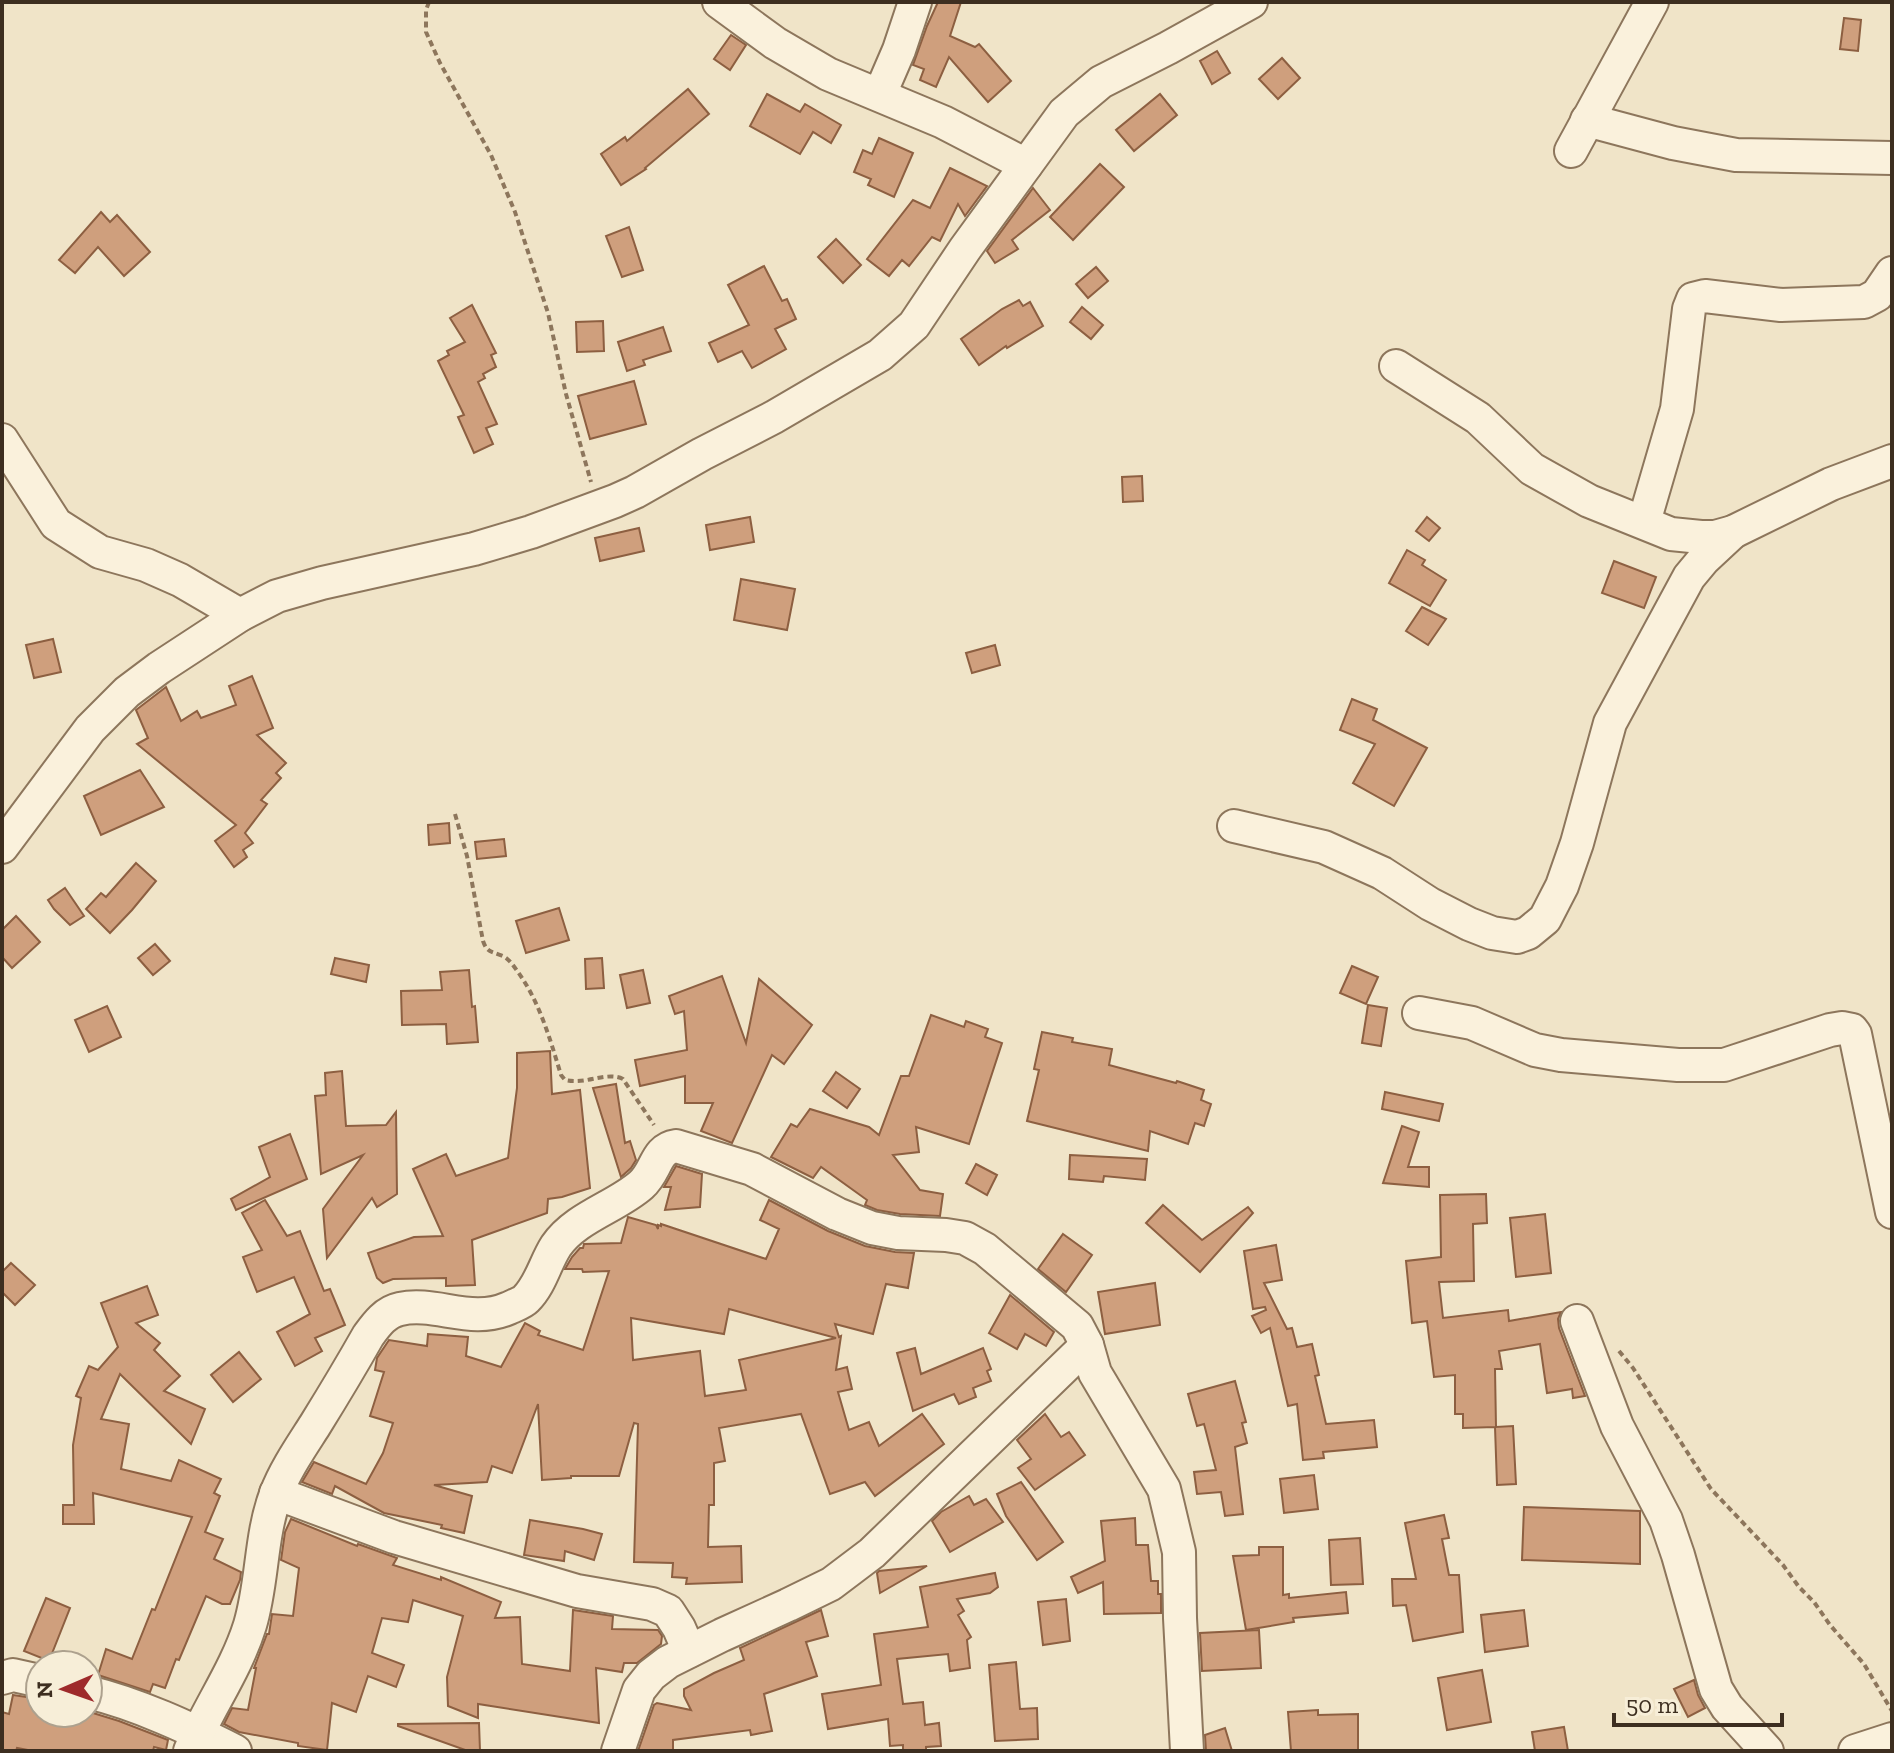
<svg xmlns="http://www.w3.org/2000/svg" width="1894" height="1753" font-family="'Zilla Slab',serif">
	<rect width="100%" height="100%" fill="#f0e4c8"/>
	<g fill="#cf9f7d" stroke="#8d5f41" stroke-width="2" fill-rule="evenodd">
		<polygon points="938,2 961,2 950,36 975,47 979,44 1011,81 988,102 949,57 936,87 920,80 924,69 913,65 927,26"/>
		<polygon points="1844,18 1861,20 1858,51 1840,49"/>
		<polygon points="731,35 746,45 730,70 714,59"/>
		<polygon points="1217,51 1230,73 1212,84 1200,61"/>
		<polygon points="1282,58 1300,78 1278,99 1259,79"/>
		<polygon points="688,89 709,114 645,168 646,169 621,185 601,154 625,137 627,141"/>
		<polygon points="767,94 800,112 805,104 841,125 831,143 813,132 800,154 750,126"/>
		<polygon points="1160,94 1177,115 1134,151 1116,130"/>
		<polygon points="879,138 913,153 894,197 868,185 871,179 854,172 863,150 872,154"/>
		<polygon points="1100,164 1124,187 1073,240 1050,217"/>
		<polygon points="950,168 987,186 965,216 958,204 940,241 932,237 909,266 902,260 889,276 867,259 913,200 930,208"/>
		<polygon points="1033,188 1050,210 1012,240 1018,249 995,263 987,251"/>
		<polygon points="101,212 110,222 117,215 150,252 124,276 98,247 75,273 59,260"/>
		<polygon points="629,227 643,270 622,277 606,236"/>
		<polygon points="836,239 861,265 843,283 818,257"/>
		<polygon points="764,266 782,301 787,299 796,319 775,329 786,349 752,368 742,351 718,362 709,343 749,325 728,285"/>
		<polygon points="1096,267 1108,281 1088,298 1076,284"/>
		<polygon points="1019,300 1023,306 1030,302 1043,326 1007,348 1006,346 979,365 961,339 1002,309"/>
		<polygon points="472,305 496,353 491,355 496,367 483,374 485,378 478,382 497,424 486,428 493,444 474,453 458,417 464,415 438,361 449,355 447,351 465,342 450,318"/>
		<polygon points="1082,307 1103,325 1091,339 1070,322"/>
		<polygon points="603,321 604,351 577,352 576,322"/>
		<polygon points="663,327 671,351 643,360 645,365 627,371 618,342"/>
		<polygon points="634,381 646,424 590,439 578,396"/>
		<polygon points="1142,476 1143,501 1123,502 1122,477"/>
		<polygon points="750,517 754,542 710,550 706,525"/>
		<polygon points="1427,517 1440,528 1429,541 1416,531"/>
		<polygon points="639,528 644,551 600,561 595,538"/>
		<polygon points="1407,550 1425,560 1422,565 1446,580 1430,606 1389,583"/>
		<polygon points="1614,561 1656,577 1644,608 1602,593"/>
		<polygon points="741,579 795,589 787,630 734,620"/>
		<polygon points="1422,607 1446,619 1428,645 1406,631"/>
		<polygon points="53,639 61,672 34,678 26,645"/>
		<polygon points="995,645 1000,665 972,673 966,653"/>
		<polygon points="252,676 273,728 257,735 286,763 276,773 281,778 261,800 267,804 245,833 253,843 243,850 247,857 234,867 215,841 236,825 137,744 148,738 136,710 166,687 181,721 197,711 201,718 236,705 229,686"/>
		<polygon points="1352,699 1377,709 1373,720 1427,748 1394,806 1353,783 1375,744 1340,730"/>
		<polygon points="140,770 164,807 101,835 84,796"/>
		<polygon points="449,823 450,843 429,845 428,825"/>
		<polygon points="504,839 506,856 477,859 475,842"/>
		<polygon points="136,863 156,881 132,910 110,933 86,909 101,893 106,897"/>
		<polygon points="65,888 84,916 70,925 54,909 48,900"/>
		<polygon points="559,908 569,940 526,953 516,921"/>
		<polygon points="16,916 40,942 12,968 2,957 2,930"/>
		<polygon points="155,944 170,961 153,975 138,958"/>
		<polygon points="335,958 369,965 366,982 331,974"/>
		<polygon points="602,958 604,988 586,989 585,959"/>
		<polygon points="1352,966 1378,977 1366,1004 1340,993"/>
		<polygon points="469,970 472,1007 475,1006 478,1042 447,1044 446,1024 402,1025 401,991 442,990 440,972"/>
		<polygon points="643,970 650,1003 627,1008 620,975"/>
		<polygon points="722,976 746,1043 759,979 812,1025 784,1064 772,1055 732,1143 701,1131 713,1103 685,1103 685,1076 640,1086 635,1060 687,1050 684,1011 675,1014 669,996"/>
		<polygon points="1368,1005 1387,1008 1381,1046 1362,1043"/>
		<polygon points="107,1006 121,1037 89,1052 75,1020"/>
		<polygon points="931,1015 964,1027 966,1021 988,1029 985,1037 1002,1043 969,1144 916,1127 919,1152 893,1155 920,1190 943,1194 940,1216 900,1214 877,1210 865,1205 867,1200 821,1167 813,1178 771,1157 791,1124 797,1127 810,1109 869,1127 879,1135 901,1076 909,1076"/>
		<polygon points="1042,1032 1073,1038 1072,1042 1112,1049 1109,1065 1176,1083 1177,1081 1204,1090 1201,1100 1211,1104 1204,1126 1195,1123 1188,1144 1150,1131 1148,1151 1027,1121 1039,1070 1034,1069"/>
		<polygon points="550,1051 552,1094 580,1090 590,1188 562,1197 548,1199 547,1213 472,1240 475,1285 446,1286 446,1278 393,1279 383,1283 377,1278 368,1253 414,1237 443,1236 413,1169 446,1154 456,1176 508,1158 517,1088 517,1053"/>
		<polygon points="342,1071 346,1126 386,1125 396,1112 397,1194 377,1207 372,1198 327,1258 323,1209 363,1155 321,1174 315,1096 326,1095 325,1073"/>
		<polygon points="836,1072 860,1089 847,1108 823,1091"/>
		<polygon points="616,1084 625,1143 630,1141 636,1160 631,1168 621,1177 593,1088"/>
		<polygon points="1385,1092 1443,1104 1439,1121 1382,1109"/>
		<polygon points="1402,1126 1419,1132 1408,1167 1429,1167 1429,1187 1383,1183"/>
		<polygon points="290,1134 307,1179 236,1210 231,1199 270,1177 259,1147"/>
		<polygon points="1070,1155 1147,1159 1145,1180 1104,1176 1103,1182 1069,1179"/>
		<polygon points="976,1164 997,1175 987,1195 966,1183"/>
		<polygon points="676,1166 702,1174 700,1207 665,1210 671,1187 664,1187"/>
		<polygon points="1486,1194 1487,1223 1473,1224 1474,1281 1439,1282 1443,1318 1508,1310 1509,1321 1561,1312 1558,1319 1559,1328 1585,1396 1573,1398 1572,1389 1547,1393 1540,1344 1499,1351 1502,1369 1495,1369 1496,1427 1513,1426 1516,1484 1497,1485 1495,1427 1463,1428 1463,1414 1455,1414 1455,1375 1434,1377 1427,1321 1412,1323 1406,1261 1441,1257 1440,1195"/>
		<polygon points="265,1200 287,1236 300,1231 324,1291 330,1289 345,1325 315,1338 322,1351 295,1366 277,1332 310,1314 294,1277 257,1292 243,1257 262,1250 242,1213"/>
		<path d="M769,1200l59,31 37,15 30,6 19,1 -6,35 -22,-4 -13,50 -38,-10 4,13 2,-1 -5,34 11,-3 5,22 -14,3 11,38 20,-8 10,24 43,-32 22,30 -69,52 -10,-14 -35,12 -29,-80 -82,14 6,33 -11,2v42h-5l-1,42 33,-1 1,36 -56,2 1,-6 -15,-1 1,-14 -39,-1 4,-138 -4,-1 -15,53h-48v2l-29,2 -4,-76 -26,69 -20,-7 -5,16 -53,3 38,11 -8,37 -23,-5 1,-3 -58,-12 -49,-27 -3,8 -30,-12 12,-20 52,22 17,-31 10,-30 -23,-7 14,-44 -9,-2 2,-12 12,-18 38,6 1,-12 40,3 -2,19 35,11 24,-44 15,8 -2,4 45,15 26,-79 -26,1 -1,-3h-17l7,-12 8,-9h3l1,-4 37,-1 7,-26 28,8 2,4v-4l3,1v-2l105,35 13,-30 -19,-9zM729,1309l107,29 -97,22 7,30 -41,6 -5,-45 -67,9 -2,-42 93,16z"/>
		<polygon points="1163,1205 1202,1240 1248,1207 1253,1213 1200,1272 1146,1223"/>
		<polygon points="1545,1214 1551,1273 1516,1277 1510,1218"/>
		<polygon points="1063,1234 1092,1255 1066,1292 1038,1269"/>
		<polygon points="1276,1245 1282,1280 1264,1283 1287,1329 1292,1328 1297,1347 1312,1344 1319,1375 1315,1376 1326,1424 1374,1420 1377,1447 1323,1452 1324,1458 1303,1460 1297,1404 1288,1406 1270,1328 1261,1333 1252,1316 1266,1310 1265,1307 1253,1309 1244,1251"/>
		<polygon points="11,1263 35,1285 15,1305 2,1292 2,1272"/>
		<polygon points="1155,1283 1160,1325 1105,1334 1098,1292"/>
		<polygon points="147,1286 158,1315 136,1323 160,1343 154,1350 180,1376 164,1391 205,1409 191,1444 120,1374 101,1419 129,1424 121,1469 171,1481 179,1460 221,1479 214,1493 220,1496 205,1532 223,1539 214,1559 241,1572 240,1580 230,1604 222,1604 206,1596 179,1660 176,1659 165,1688 153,1684 150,1692 98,1675 106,1649 132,1659 152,1609 155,1610 192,1517 93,1493 94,1524 63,1524 63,1505 74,1505 73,1445 81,1398 76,1396 89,1366 98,1370 118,1347 101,1303"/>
		<polygon points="1010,1295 1054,1332 1046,1346 1025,1334 1017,1349 989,1333"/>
		<polygon points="915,1348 921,1374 983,1348 991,1369 987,1371 991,1381 973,1388 976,1397 959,1404 954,1394 913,1411 897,1353"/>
		<polygon points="239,1352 261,1379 233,1402 211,1375"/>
		<polygon points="1235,1381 1246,1422 1242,1423 1247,1443 1235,1447 1243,1514 1225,1516 1221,1492 1197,1494 1194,1472 1216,1470 1204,1424 1197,1426 1188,1394"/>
		<polygon points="1045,1414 1061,1437 1069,1432 1085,1455 1035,1490 1018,1468 1031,1459 1017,1440"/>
		<polygon points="1314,1475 1318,1509 1284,1513 1280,1479"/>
		<polygon points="1021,1482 1063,1542 1037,1560 1006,1516 997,1494"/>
		<polygon points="969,1496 974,1505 986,1499 1003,1522 950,1552 932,1521 941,1512"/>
		<polygon points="1524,1507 1640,1511 1640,1564 1522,1560"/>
		<polygon points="1444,1515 1449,1538 1442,1539 1449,1575 1459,1575 1463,1632 1413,1641 1406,1605 1393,1606 1392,1579 1416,1579 1405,1523"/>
		<polygon points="1135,1518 1136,1545 1148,1545 1151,1581 1158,1581 1158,1594 1161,1594 1161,1613 1104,1614 1103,1582 1078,1593 1071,1577 1105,1561 1101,1521"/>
		<polygon points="291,1519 357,1546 358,1544 397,1558 393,1565 441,1580 441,1577 501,1602 495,1618 520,1617 522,1664 570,1671 573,1610 613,1616 612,1629 658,1630 662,1636 661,1644 637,1663 624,1663 622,1672 596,1668 599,1723 478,1704 478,1718 448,1706 447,1677 463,1616 413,1600 408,1622 382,1618 372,1653 404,1665 396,1687 368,1676 356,1712 332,1703 327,1750 298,1746 298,1743 239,1732 224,1724 232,1708 248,1710 256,1668 254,1668 267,1634 269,1634 272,1614 293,1616 299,1568 281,1560 285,1532"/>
		<polygon points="530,1520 583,1529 602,1534 594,1560 565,1551 564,1561 524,1555"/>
		<polygon points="1360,1538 1363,1584 1331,1585 1329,1540"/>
		<polygon points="1259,1547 1283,1547 1283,1595 1289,1594 1289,1598 1346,1592 1348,1613 1293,1618 1294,1622 1246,1630 1233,1556 1259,1555"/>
		<polygon points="927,1566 880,1593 877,1573 879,1571"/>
		<polygon points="995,1573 998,1587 990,1593 957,1599 964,1611 958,1615 971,1637 967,1640 970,1668 950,1671 948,1654 897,1659 903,1704 923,1702 925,1725 939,1723 941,1746 926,1747 926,1751 903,1751 903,1745 890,1746 888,1719 828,1729 822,1694 881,1685 874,1634 928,1627 920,1587"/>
		<polygon points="46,1598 70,1608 49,1661 24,1651"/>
		<polygon points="1066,1599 1070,1641 1043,1645 1038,1602"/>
		<polygon points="821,1610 828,1636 806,1642 817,1676 764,1694 772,1731 751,1735 750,1730 673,1740 673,1751 638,1751 654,1705 657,1703 691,1710 684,1696 684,1689 714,1673 744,1660 740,1648"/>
		<polygon points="1524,1610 1528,1646 1485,1652 1481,1615"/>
		<polygon points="1259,1630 1261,1668 1202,1671 1200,1633"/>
		<polygon points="1016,1662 1020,1709 1037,1708 1038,1739 995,1741 989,1665"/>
		<polygon points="1482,1670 1491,1722 1447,1730 1438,1678"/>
		<polygon points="1694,1680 1698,1695 1705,1708 1688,1717 1674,1689"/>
		<polygon points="13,1695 40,1699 40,1713 93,1713 119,1721 168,1740 166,1750 154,1747 153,1751 33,1751 17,1748 16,1751 2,1751 2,1712 9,1714"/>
		<polygon points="1318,1710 1318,1715 1358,1714 1358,1750 1291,1751 1288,1712"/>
		<polygon points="479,1723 480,1751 468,1751 398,1726 398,1724"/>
		<polygon points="1564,1727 1568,1751 1535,1751 1532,1732"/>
		<polygon points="1225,1728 1232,1751 1206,1751 1205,1735"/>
	</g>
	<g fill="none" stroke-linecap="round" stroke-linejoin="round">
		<defs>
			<g id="minor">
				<polyline points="719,2 775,43 828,74 943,122 1026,165"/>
				<polyline points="880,94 899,50 915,2"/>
				<polyline points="1587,120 1673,143 1736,155 1892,158"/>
				<polyline points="1571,151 1652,2"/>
				<polyline points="1396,366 1478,418 1532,469 1589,501 1671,534 1701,537 1715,537 1733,532 1831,484 1892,461"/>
				<polyline points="2,440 56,524 100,552 146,565 180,580 240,615"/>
				<polyline points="1644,522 1677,409 1689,309 1693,299 1705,296 1781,305 1864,302 1877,295 1892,273"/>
				<polyline points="1234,826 1324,847 1382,873 1430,904 1469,924 1492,933 1517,937 1528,933 1545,919 1562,886 1577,843 1610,723 1689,577 1704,559 1733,532"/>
				<polyline points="2,847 90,729 127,692 159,668 240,615 277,596 322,583 474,549 531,532 615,501 635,492 702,454 774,417 880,355 914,325 965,249 1064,113 1101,82 1168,48 1251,2"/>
				<polyline points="1419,1013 1472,1023 1535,1050 1561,1055 1678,1065 1724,1065 1830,1030 1842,1028 1852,1030 1855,1034 1892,1212"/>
				<polyline points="1577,1321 1617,1426 1666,1520 1678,1555 1716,1689 1727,1707 1767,1751"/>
				<polyline points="276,1493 394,1537 577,1591 652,1604 668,1611 679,1628 689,1651"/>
				<polyline points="2,1678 13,1675 40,1681"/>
				<path d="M88,1692c50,12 101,36 147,59"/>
				<path d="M190,1751c18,-43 46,-81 60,-126 13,-43 10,-89 26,-131 9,-24 25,-47 39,-69 18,-29 36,-59 53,-89 8,-11 17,-24 32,-27 36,-8 71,16 109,-1 6,-3 13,-5 17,-9 15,-15 19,-36 30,-53 20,-29 60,-39 85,-61 16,-14 14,-36 35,-39l76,23 85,45 35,14 26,5 48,2 19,3 20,11 92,77 10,19 8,28 69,116 15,63 1,66 7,133"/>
				<polyline points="618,1751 639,1690 651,1675 668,1662 722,1635 788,1605 831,1584 872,1553 1087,1345"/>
				<polyline points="1855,1751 1892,1739"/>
			</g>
		</defs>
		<use href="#minor" stroke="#8d765c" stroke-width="36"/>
		<g stroke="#8d765c" stroke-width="4" stroke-dasharray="6 4" stroke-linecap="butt">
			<polyline points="429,2 426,10 426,32 440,63 491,155 515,212 548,313 566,394 591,482"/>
			<path d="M455,814l12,42 16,85c4,11 7,10 17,14 8,2 13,10 18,17 22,31 32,67 43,103l4,5c21,5 42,-9 58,-1l31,46"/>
			<polyline points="1619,1351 1633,1368 1711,1489 1783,1565 1799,1587 1814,1602 1830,1625 1864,1664 1892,1711"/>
		</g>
		<use href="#minor" stroke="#faf1dc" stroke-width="32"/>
	</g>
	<rect width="1894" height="1753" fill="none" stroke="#3d2e20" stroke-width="8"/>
	<g transform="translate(64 1689) rotate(268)"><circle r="38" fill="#f7eed8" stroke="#ada18e" stroke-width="2"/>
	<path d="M0-6L14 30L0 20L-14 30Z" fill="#9e2a2b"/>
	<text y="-12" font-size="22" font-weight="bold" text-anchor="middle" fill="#3d2e20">N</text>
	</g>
	<path d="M1614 1713v12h168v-12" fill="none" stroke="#3d2e20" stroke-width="4"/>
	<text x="1626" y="1713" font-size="24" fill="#3d2e20" stroke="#f7eed8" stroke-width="6" paint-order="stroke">50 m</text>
</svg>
